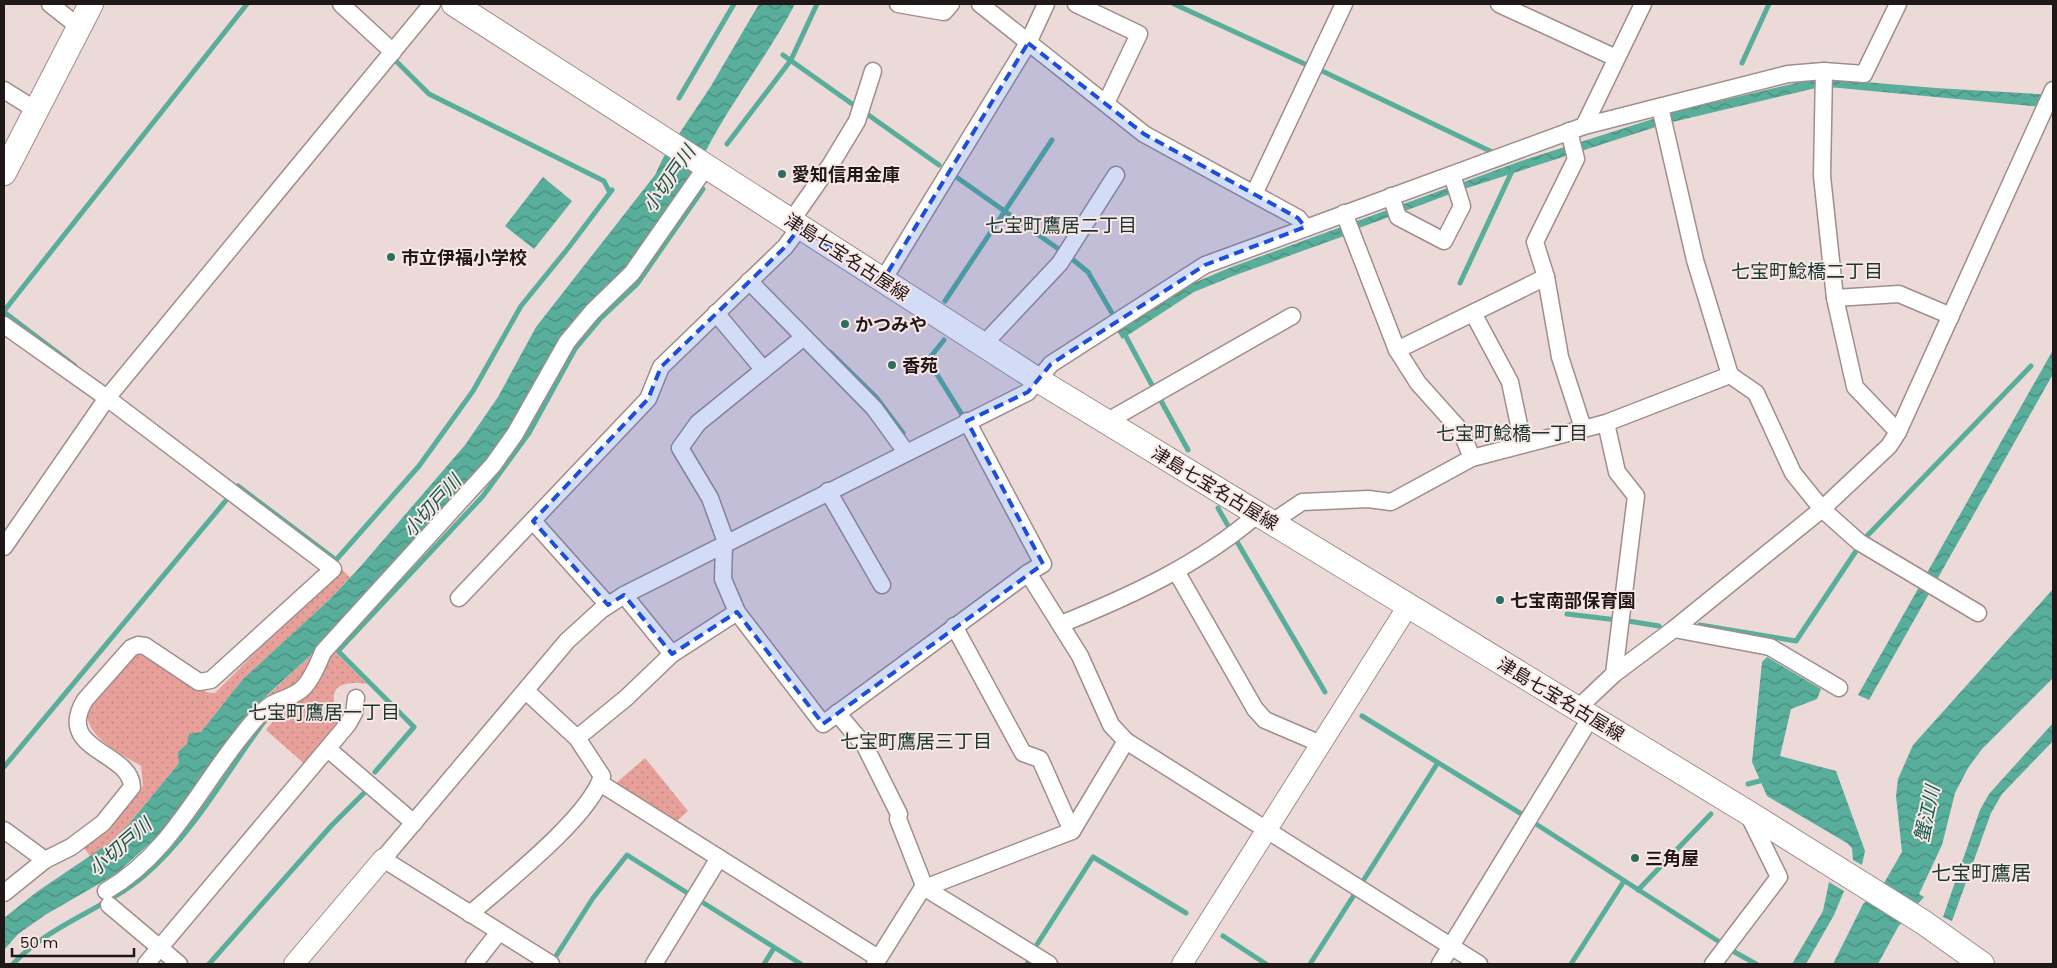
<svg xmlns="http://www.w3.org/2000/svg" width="2057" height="968" font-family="Poppins,'Noto Sans JP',sans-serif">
	<defs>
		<pattern id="park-dots" width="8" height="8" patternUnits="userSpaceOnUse" patternTransform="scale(1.25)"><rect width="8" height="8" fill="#e7a09a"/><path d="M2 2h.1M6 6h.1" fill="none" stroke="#c68984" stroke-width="1.8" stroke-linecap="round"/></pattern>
		<pattern id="water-waves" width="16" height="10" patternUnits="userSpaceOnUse" patternTransform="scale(1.25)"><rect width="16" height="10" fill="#59ad9b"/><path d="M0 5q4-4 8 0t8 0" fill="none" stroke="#498c7d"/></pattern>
	</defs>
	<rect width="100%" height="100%" fill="#ecdad8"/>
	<g fill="url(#park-dots)">
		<path d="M340,568l10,9 -21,23 -86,79 -42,53 -12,6 -10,25 -50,61 -17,17 -21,16 -9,-11 24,-18 37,-42 -2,-20c-19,-12 -67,-34 -50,-63 5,-7 12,-14 18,-20 12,-15 18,-27 37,-32 15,11 52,44 69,42z"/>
		<path d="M325,642l42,42c-12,-2 -36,-3 -33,17 1,6 4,12 5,19l-31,47 -42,-37 8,-10 -23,-9z"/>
		<polygon points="645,758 688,811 676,822 615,784"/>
	</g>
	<g fill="url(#water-waves)">
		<path d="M759,4h36c-31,59 -75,111 -101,172l-176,240 -28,42 -165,184 -75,69 -91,124 -43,39 -71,41 -27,19 -14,16v-32l34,-27 74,-50 17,-17 50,-61 -1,-11 9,-8 2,-10 12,-2 42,-53 86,-79 31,-33 105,-122 33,-48 38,-70 119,-152 8,-17 48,-72z"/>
		<polygon points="1817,78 1936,88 2053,95 2053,108 1829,87 1816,88 1668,123 1461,190 1343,234 1344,236 1233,276 1194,292 1122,339 1116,329 1189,285 1229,268 1521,161 1681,110"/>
		<polygon points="543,177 572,201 534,249 505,226"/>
		<polygon points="2053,350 2053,374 1869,700 1858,695"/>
		<polygon points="2053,589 2053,678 1982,749 1968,768 1955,793 1942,845 1919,894 1924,897 1898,927 1878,964 1833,964 1863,904 1880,890 1902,852 1896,796 1898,779 1913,745"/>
		<polygon points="1767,657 1821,689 1817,699 1791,709 1780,756 1836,771 1865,851 1862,865 1853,860 1852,848 1847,843 1767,796 1752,762 1762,662"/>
		<polygon points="2053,723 2053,741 2002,794 1991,813 1952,921 1943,917 1980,810 1989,794"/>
		<polygon points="1829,882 1844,891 1834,915 1806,964 1792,964 1823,911"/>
	</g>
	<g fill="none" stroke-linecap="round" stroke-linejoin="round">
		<g stroke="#59ad9b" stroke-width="5">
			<polyline points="1174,4 1307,65"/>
			<polyline points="783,55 855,106"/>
			<polyline points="397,62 429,94 604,181 609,191"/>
			<polyline points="1742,63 1769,4"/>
			<polyline points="1320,70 1490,151"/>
			<polyline points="679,98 734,4"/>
			<polyline points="867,114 939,165"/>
			<polyline points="727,144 791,60 817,4"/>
			<polyline points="952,174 1060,250"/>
			<polyline points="1072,259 1088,272 1112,313"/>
			<polyline points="1460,283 1513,169"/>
			<polyline points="945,301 1052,140"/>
			<polyline points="4,311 247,4"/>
			<polyline points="4,312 75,366"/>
			<polyline points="1124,333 1153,387"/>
			<polyline points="944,340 928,360 961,413"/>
			<polyline points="830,352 876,397 903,433"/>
			<polyline points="1160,399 1188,450"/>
			<polyline points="1218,508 1231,531"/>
			<polyline points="1866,537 2031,366"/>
			<polyline points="1236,540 1325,692"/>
			<polyline points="1567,614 1617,620"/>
			<polyline points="1628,621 1659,626"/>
			<polyline points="1700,625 1796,641 1858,548"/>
			<polyline points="1362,716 1525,816"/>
			<polyline points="4,767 238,486 336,560 419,466 473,391 521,306 569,247 612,190"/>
			<polyline points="375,772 414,727 338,651 483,496 529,433 575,349 601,318 637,284 703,189"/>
			<polyline points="1748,784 1767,779"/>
			<polyline points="1536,824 1718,941"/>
			<polyline points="1363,881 1437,764"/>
			<polyline points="1638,890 1711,814"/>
			<polyline points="702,902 801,964"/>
			<polyline points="1223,936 1266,964"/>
			<polyline points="1036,946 1093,857 1186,913"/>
			<polyline points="1731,950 1756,964"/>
			<polyline points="556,956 593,898 627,855 689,894"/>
			<path d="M13,964c37,-40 91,-54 132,-89 50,-43 82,-104 121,-156"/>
			<polyline points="209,964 331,826 364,793"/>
			<polyline points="764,964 774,948"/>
			<polyline points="1027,964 1028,962"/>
			<polyline points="1310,964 1354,895"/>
			<polyline points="1571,964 1624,881"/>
		</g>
		<defs>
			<g id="minor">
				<polyline points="50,4 79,27"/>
				<polyline points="341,4 393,52"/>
				<polyline points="898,4 944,12 951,4"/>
				<polyline points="980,4 1144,134 1298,218 1305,227"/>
				<polyline points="1076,4 1139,34 1106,103"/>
				<polyline points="1499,4 1616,58"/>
				<polyline points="1824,71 1822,176 1835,298 1855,387 1898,432"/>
				<polyline points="4,90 36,110"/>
				<polyline points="1660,107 1695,260 1730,375 1756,393 1793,473 1822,509 1859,542 1978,613"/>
				<polyline points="1584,126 1643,4"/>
				<polyline points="1569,131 1576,159 1535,242 1546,277 1560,357 1583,428"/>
				<polyline points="1254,194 1344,4"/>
				<polyline points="1391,196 1398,217 1444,241 1462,206 1452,175"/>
				<polyline points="1344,213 1397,350 1418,383 1461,431 1472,458"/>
				<polyline points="791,221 831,164 857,121 873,71"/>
				<polyline points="883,280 1028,43 1046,4"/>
				<polyline points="749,281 874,408 906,452"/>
				<polyline points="1835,298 1899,294 1951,316"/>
				<polyline points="716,313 763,369"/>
				<polyline points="1473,313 1510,382 1523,444"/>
				<path d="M4,325l103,73 226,171 -122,111 -12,2 -54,-36 -7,-1 -7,3 -46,52c-31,51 46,51 47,87l-29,36 -32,24 -26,13 -41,33"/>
				<polyline points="983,345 1060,263 1116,175"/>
				<polyline points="1397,350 1546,277"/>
				<polyline points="1106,422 1292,316"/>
				<polyline points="1606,423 1617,472 1636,496 1614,674"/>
				<polyline points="828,491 882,585"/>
				<polyline points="533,521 608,605"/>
				<polyline points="1271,523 1302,502 1368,499 1391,502 1472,458 1606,423 1730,375"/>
				<polyline points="726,542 710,498 680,448 698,423 804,337"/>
				<polyline points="724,544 723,579 737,612 823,724 1028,573 1043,564 967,421"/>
				<polyline points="4,547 107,398 432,4"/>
				<polyline points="1176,571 1255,709 1265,720 1321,744"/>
				<polyline points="1028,573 1080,656 1111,725 1126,741 1479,964"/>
				<polyline points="624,595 672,654"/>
				<polyline points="459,598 648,399 661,367 785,247 800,227"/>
				<path d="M1061,624c70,-28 139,-60 197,-110"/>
				<polyline points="954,626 1023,753 1040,759 1072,831"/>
				<polyline points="1674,629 1770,647 1839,688"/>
				<polyline points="1577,709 1614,674 1674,629 1822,509 1889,446 1898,432 2053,90"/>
				<polyline points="837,713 865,746 899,814 898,819 925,888 1049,964"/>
				<polyline points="577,738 626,698 672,654 737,612"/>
				<polyline points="328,749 414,823"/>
				<polyline points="600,783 878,958"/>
				<polyline points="4,830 45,860"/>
				<path d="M106,891c64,-37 92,-102 137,-157 7,-9 17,-21 26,-28 10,-7 24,-8 34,-18 9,-9 15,-24 20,-36l170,-187 22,-31 52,-92 25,-30 40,-39 74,-106"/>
				<polyline points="109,905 179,964"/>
				<path d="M470,914c34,-30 120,-97 132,-138l-25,-38 -51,-47"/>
				<polyline points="146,964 348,724 354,713 356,698"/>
				<polyline points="474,964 499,932"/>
				<polyline points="551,964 383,859 567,641 601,610 624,595 1028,392 1051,364 1205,265 1584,126 1788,74 1824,71 1864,74 1898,4"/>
				<polyline points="654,964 719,858"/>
				<polyline points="875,964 922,889 1072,831 1126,741"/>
				<polyline points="1440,964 1591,717"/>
				<polyline points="1713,964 1779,877 1748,814"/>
			</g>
			<g id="tertiary">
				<polyline points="294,964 383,859"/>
				<polyline points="1182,964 1408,606"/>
			</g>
			<g id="secondary">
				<polyline points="454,4 1038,380 1747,812 1923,922 1982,964"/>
				<polyline points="4,173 91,4"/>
			</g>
		</defs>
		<use href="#minor" stroke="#9f8e8c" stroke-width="19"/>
		<use href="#tertiary" stroke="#9f8e8c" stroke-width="22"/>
		<use href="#secondary" stroke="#9f8e8c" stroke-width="26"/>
		<use href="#minor" stroke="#fff" stroke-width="16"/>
		<use href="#tertiary" stroke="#fff" stroke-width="20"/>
		<use href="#secondary" stroke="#fff" stroke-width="24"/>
	</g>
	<path fill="#1d4ed8" fill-opacity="0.2" stroke="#1d4ed8" stroke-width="4" stroke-dasharray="10 6" stroke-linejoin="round" d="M1028,43l116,91 154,84 7,9 -100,38 -154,99 -23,28 -61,29 76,143 -220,160 -86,-112 -65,42 -48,-59 -16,10 -75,-84 115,-122 13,-32 124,-120 15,-20 83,53z"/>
	<g fill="#2b6f61" stroke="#f9e7e5" stroke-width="2">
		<circle cx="782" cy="174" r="5"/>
		<circle cx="391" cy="257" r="5"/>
		<circle cx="845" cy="324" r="5"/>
		<circle cx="892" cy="365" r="5"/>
		<circle cx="1500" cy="600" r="5"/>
		<circle cx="1635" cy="858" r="5"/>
	</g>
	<g text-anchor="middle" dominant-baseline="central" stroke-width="4" stroke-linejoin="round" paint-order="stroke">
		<g font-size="18" font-weight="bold" fill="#1f1818" stroke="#f9e7e5" text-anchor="start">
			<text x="792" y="174">愛知信用金庫</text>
			<text x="401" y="257">市立伊福小学校</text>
			<text x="855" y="324">かつみや</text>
			<text x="902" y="365">香苑</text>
			<text x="1510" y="600">七宝南部保育園</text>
			<text x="1645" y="858">三角屋</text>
		</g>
		<g font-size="18" fill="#1f1818" stroke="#f9e7e5">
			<text transform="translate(847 257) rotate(33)">津島七宝名古屋線</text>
			<text transform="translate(1215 488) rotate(31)">津島七宝名古屋線</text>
			<text transform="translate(1561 699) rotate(31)">津島七宝名古屋線</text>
		</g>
		<g font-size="19" font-style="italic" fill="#0f574a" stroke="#f9e7e5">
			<text transform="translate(669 179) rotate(-55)">小切戸川</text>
			<text transform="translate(432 506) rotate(-48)">小切戸川</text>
			<text transform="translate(1927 814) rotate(-78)">蟹江川</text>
			<text transform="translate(120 847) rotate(-41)">小切戸川</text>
		</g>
		<g font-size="19" fill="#173730" stroke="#f9e7e5">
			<text x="1061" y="225">七宝町鷹居二丁目</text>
			<text x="1807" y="271">七宝町鯰橋二丁目</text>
			<text x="1512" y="433">七宝町鯰橋一丁目</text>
			<text x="324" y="712">七宝町鷹居一丁目</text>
			<text x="916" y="741">七宝町鷹居三丁目</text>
		</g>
		<g font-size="20" fill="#173730" stroke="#f9e7e5">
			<text x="1981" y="873">七宝町鷹居</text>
		</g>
	</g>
	<rect width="2057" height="968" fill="none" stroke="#1f1818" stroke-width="10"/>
	<path d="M12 948v8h122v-8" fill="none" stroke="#1f1818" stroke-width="2.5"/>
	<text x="20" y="948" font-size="15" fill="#1f1818" stroke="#f9e7e5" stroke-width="4" paint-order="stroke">50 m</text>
</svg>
